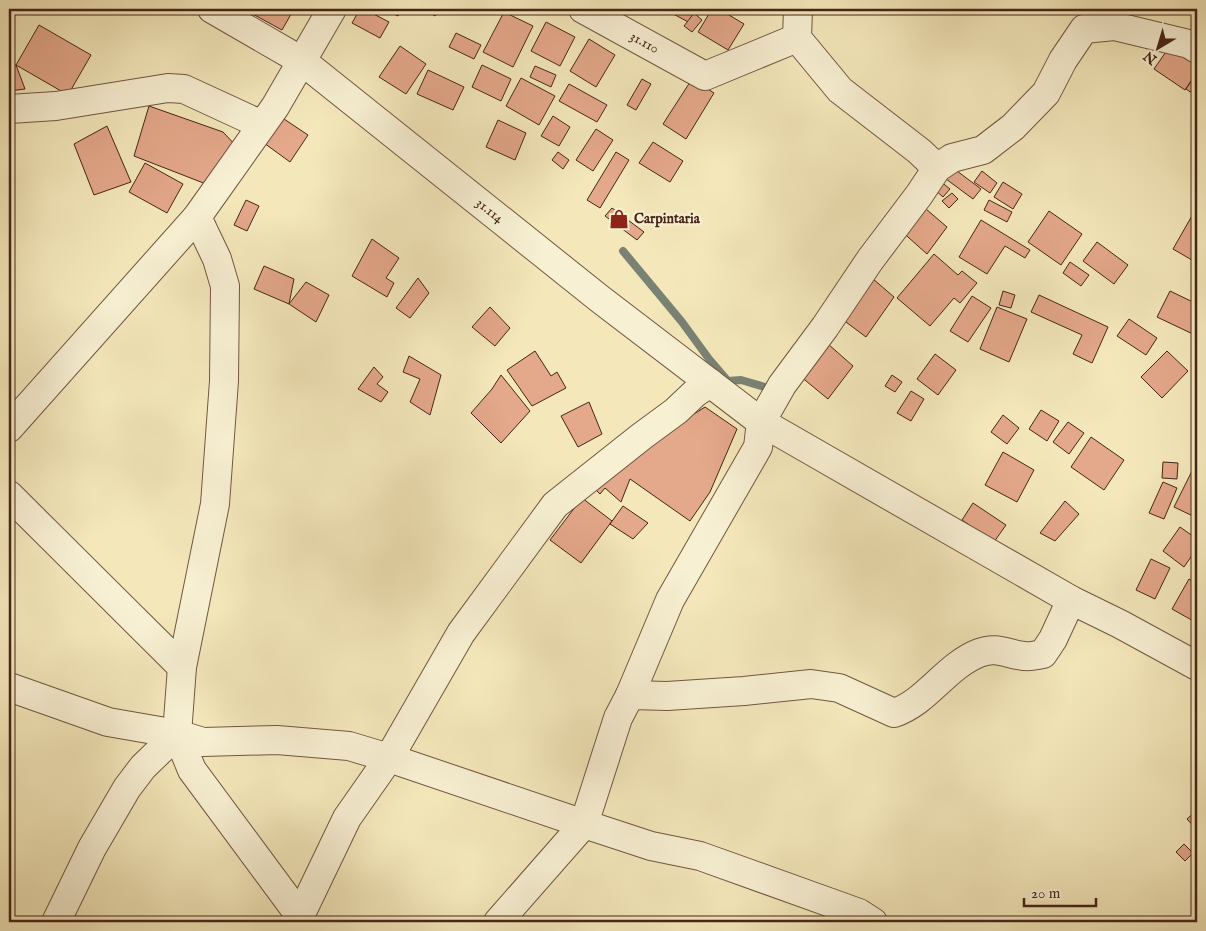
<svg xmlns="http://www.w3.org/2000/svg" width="1206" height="931" font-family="'IM FELL English',serif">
	<rect width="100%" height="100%" fill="#f4e8bb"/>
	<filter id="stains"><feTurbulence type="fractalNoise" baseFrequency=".004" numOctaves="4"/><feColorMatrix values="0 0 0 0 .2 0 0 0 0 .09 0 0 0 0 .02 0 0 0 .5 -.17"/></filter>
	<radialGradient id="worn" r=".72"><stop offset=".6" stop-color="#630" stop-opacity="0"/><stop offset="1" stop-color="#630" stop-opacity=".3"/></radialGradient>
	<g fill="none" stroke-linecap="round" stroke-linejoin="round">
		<polyline stroke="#7a8274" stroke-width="8" points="623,251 682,322 709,359 728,381 741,380 775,390"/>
	</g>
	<g fill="#e4a88a" stroke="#462518">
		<polygon points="29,9 42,9 39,15"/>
		<polygon points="254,9 294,9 282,30 251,13"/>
		<polygon points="360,9 364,9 389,22 380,38 352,23"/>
		<polygon points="384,9 402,9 398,16"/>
		<polygon points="424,9 440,9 435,16"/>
		<polygon points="664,9 700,9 692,24"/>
		<polygon points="712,9 719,9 744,24 728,50 698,32"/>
		<polygon points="504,12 533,26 513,67 483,52"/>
		<polygon points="694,13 702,20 692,32 684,26"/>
		<polygon points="546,22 575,37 560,66 531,51"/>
		<polygon points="39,25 91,55 68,95 16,65"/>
		<polygon points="456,33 481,45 474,59 449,47"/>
		<polygon points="589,39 615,55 596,87 570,71"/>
		<polygon points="400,46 426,64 406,94 379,77"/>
		<polygon points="1170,46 1197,64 1197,72 1185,90 1154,69"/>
		<polygon points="9,65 16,65 25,89 9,91"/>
		<polygon points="482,65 511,79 501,101 472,87"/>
		<polygon points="535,66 556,75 551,87 530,77"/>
		<polygon points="428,70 464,87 453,110 417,94"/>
		<polygon points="1197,73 1197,92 1195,95 1186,89"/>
		<polygon points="521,78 555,96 539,125 506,106"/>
		<polygon points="642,79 651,84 636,110 627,105"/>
		<polygon points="692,79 714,93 686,139 663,124"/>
		<polygon points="569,84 607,105 597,122 559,101"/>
		<polygon points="149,106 223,132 240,150 206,184 134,156"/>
		<polygon points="553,116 570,127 559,146 541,136"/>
		<polygon points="281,117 308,135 290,162 264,143"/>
		<polygon points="498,120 526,133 515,160 486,147"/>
		<polygon points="107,126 131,182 94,195 74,144"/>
		<polygon points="596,129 613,140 593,171 576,160"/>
		<polygon points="653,142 683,161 670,182 639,163"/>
		<polygon points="558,152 569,160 563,169 552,160"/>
		<polygon points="616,152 629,160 600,208 587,200"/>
		<polygon points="145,163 183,184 167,213 129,192"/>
		<polygon points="953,168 981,189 973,199 946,179"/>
		<polygon points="982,171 997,183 990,193 974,182"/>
		<polygon points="940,181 950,189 943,197 933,188"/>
		<polygon points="1003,182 1022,194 1013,209 994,197"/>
		<polygon points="952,193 958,199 949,208 942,201"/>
		<polygon points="246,200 259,206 247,231 234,225"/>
		<polygon points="989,200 1012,212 1007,222 984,210"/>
		<polygon points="919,203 947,227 927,254 899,229"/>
		<polygon points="1197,207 1197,263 1173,249"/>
		<polygon points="612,208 644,232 637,240 605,216"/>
		<polygon points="1049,211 1082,234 1061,265 1028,242"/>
		<polygon points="981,220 1030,250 1025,258 1005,246 987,274 959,257"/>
		<polygon points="372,239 399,258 386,278 394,283 387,297 352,276"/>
		<polygon points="1097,242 1128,265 1114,284 1083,261"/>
		<polygon points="934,254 958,275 962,271 977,283 960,303 954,298 930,326 897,298"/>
		<polygon points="1070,262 1089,275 1081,286 1063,273"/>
		<polygon points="264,266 294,279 289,304 254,289"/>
		<polygon points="865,272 894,297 866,337 838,316"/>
		<polygon points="418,278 429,293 410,318 396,308"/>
		<polygon points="306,282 329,295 316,322 289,304"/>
		<polygon points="1003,291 1015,295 1011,308 999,305"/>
		<polygon points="1170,291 1197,304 1197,336 1157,317"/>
		<polygon points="1039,295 1108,327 1092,363 1073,354 1082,335 1031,312"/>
		<polygon points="972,296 991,308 968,342 950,331"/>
		<polygon points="490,307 510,328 495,346 472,327"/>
		<polygon points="997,307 1027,319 1009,362 980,349"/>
		<polygon points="1129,319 1157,338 1146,355 1117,336"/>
		<polygon points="828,344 853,366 828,399 800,376"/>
		<polygon points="535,351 551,376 557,372 566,388 532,406 507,370"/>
		<polygon points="1167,351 1188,371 1162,398 1141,377"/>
		<polygon points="935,354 956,370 938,395 917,379"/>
		<polygon points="409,356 441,375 430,415 410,402 420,379 403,372"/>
		<polygon points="374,367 383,377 377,384 388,392 381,402 358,389"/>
		<polygon points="501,375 530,411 501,443 471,413 492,389"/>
		<polygon points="892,375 902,382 895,392 885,386"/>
		<polygon points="911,391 924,399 911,421 897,413"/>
		<polygon points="589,402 602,434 578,447 561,416"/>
		<polygon points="705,407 737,429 710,492 690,521 630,479 621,502 605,488 600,494 593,487 656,438"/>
		<polygon points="1041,410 1059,421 1047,441 1029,429"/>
		<polygon points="1003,415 1019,428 1007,444 991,432"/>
		<polygon points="1068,422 1084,433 1069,454 1053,442"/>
		<polygon points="1091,437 1124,460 1104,490 1071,467"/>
		<polygon points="1003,452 1034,470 1017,502 985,485"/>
		<polygon points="1163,462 1178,463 1177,479 1162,478"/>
		<polygon points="1194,467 1197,469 1197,518 1174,507"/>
		<polygon points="1163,482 1177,488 1164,519 1149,513"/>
		<polygon points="582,498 612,521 581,563 550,540"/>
		<polygon points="1065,501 1079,514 1055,541 1040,533"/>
		<polygon points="973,503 1006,525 994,542 962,520"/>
		<polygon points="623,506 648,523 633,539 610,524"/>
		<polygon points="1180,527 1197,539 1197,548 1184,567 1163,551"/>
		<polygon points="1151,559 1170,568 1155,599 1136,590"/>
		<polygon points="1189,579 1197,584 1197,623 1172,609"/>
		<polygon points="1197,810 1197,830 1187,819"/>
		<polygon points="1184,844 1193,853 1185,861 1176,852"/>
	</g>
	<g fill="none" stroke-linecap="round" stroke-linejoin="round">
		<defs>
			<g id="minor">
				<path id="s1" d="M212,9l90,52 298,238 161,123 310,178 49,24 77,42"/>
				<path id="s2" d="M583,9l122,67 92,-38"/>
				<polyline points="798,9 797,38 840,90 919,151 937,168"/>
				<polyline points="9,109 56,106 168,88 184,89 262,125"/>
				<polyline points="197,217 217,259 225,286 224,381 215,504 182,667 177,734 192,770 300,916 299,922"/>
				<polyline points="9,428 197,217 275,107 332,9"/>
				<polyline points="9,495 182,667"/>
				<polyline points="9,687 108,722 177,734 203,742 277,740 349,746 389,758 584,824 618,718 630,695 670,600 758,447 761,422 782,385 825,327 870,260 919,195 937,168 952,158 983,150 1013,127 1046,93 1063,60 1084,29 1114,26 1189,44 1197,49"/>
				<path d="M630,695l37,1 77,-5 67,-7 28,4 55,25c33,-11 52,-47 85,-60 18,-7 27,1 45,3 6,1 13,-1 19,-2l10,-15 18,-39"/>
				<polyline points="300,916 347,818 389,758 461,633 555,505 642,436 676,411 695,393 710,383"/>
				<polyline points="56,922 92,848 127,788 143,767 177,734"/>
				<polyline points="498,922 584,824 651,846 700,856 859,913 873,922"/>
			</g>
		</defs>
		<use href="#minor" stroke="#725641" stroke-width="30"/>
		<use href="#minor" stroke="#f8f0d3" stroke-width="28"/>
	</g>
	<defs>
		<symbol id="shop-bare" viewBox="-9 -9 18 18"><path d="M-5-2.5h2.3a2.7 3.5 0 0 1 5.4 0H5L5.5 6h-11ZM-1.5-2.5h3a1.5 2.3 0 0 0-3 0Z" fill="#8f2418" stroke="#f8f0d3" stroke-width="2.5" paint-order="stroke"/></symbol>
	</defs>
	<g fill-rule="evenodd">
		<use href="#shop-bare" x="605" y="205" width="28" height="28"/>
	</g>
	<g text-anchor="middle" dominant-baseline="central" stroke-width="4.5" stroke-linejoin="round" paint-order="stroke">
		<g font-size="14" fill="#462518" stroke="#f8f0d3">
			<text stroke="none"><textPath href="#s2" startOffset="70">31.110</textPath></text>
			<text stroke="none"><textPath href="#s1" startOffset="344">31.114</textPath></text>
		</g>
		<g font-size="14" font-weight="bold" fill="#462518" stroke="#f8f0d3" text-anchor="start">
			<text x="634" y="219">Carpintaria</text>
		</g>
	</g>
	<rect width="1206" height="931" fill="none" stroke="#f4e8bb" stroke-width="30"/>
	<rect x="10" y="10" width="1186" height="911" fill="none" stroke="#462518" stroke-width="2.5"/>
	<rect x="15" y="15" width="1176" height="901" fill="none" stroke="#462518"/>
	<g transform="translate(1158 48) rotate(218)" stroke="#f8f0d3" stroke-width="4" paint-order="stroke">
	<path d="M0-4L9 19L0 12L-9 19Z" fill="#462518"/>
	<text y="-8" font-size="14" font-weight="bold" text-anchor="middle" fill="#462518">N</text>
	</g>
	<path d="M1024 898v8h72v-8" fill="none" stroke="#462518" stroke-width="2.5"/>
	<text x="1031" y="898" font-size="15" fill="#462518" stroke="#f8f0d3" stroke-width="4" paint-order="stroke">20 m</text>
	<rect width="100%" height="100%" filter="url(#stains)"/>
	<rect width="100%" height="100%" fill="url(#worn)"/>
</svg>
